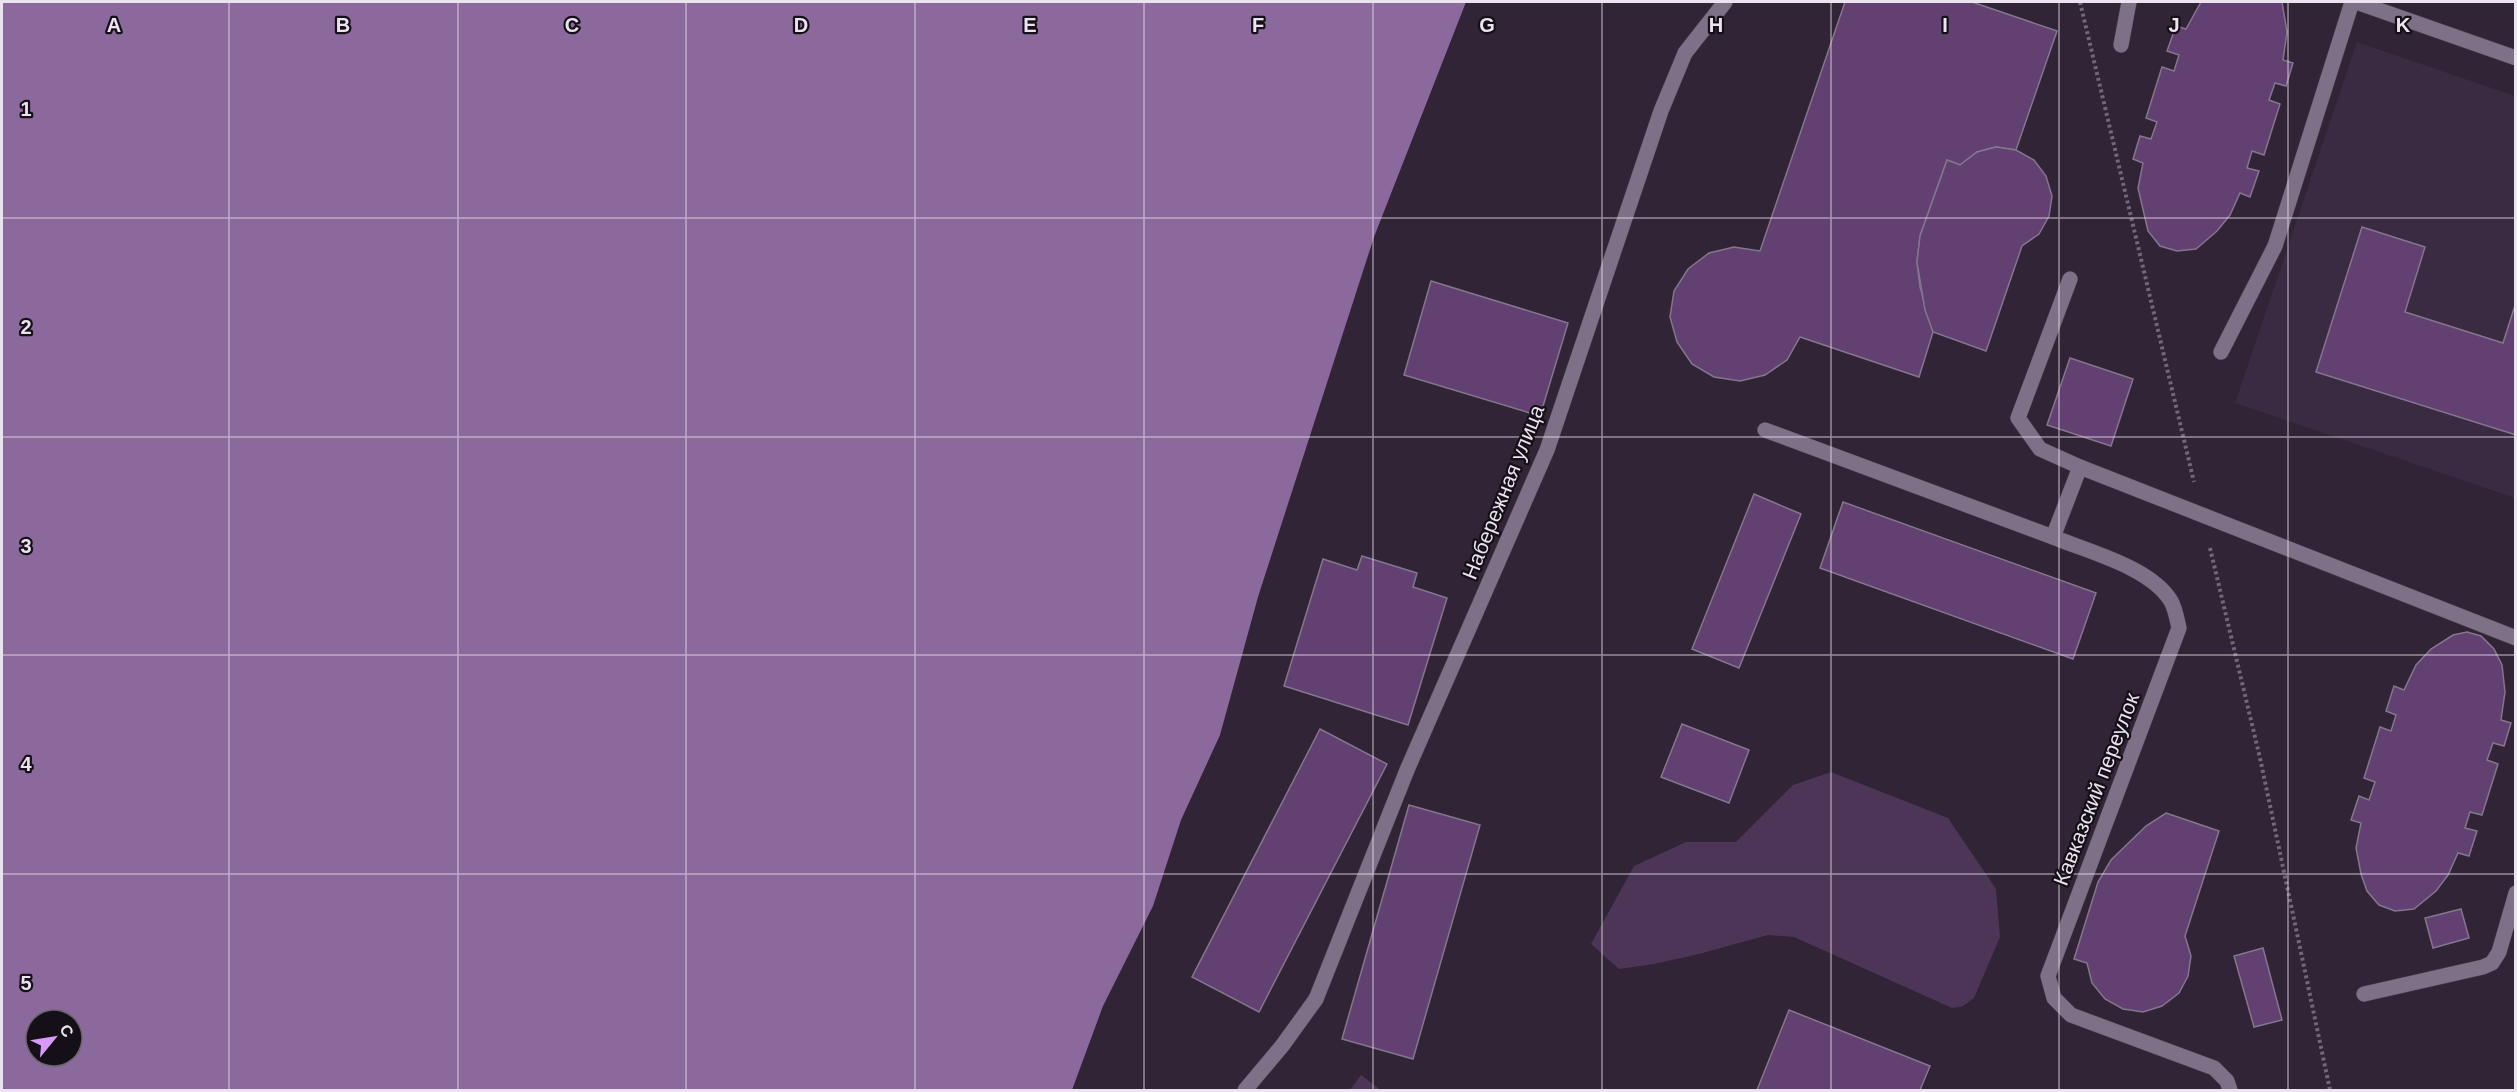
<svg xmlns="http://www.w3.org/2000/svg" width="2517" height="1092" font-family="Arial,sans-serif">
	<rect width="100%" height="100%" fill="#302436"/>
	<polygon fill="#3a2a42" points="2357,42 2515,96 2515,498 2235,403"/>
	<g fill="#4c3557">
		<polygon points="1831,772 1948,818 1996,889 2000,937 1974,998 1963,1006 1952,1008 1794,937 1768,935 1699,954 1654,964 1619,969 1591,944 1634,866 1686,842 1736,842 1793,785"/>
		<polygon points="1361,1075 1381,1090 1350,1090"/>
	</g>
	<path fill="#8c699d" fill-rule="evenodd" d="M2,2h1464l-92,235 -116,360 -38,138 -39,85 -28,86 -50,100 -31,84h-1070zM36,1020h36v36h-36z"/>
	<g fill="#624072" stroke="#84768c" stroke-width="1.5">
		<polygon points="1845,2 1972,2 2057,31 2016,150 1996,147 1977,152 1960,165 1947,160 1920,236 1917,262 1920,287 1933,332 1919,377 1800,337 1787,360 1765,375 1740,381 1714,377 1692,364 1677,342 1670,317 1674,291 1688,269 1709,253 1734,247 1760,251"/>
		<polygon points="2201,2 2282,2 2287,32 2283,60 2293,63 2286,86 2275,83 2269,100 2280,104 2264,155 2252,151 2247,168 2259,171 2250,197 2240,193 2230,215 2217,231 2196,249 2177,251 2160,246 2148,231 2138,188 2143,163 2133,159 2140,136 2151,139 2157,122 2146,118 2162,67 2174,71 2179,55 2167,51 2176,26 2186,29"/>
		<polygon points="1996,147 2016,150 2034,160 2046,176 2052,196 2049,216 2039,234 2022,246 1986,351 1933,332 1925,310 1917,262 1920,236 1947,160 1960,165 1977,152"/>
		<polygon points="2362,227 2425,247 2405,312 2503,343 2516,302 2516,435 2316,372"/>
		<polygon points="1431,281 1568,323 1540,416 1404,375"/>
		<polygon points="2070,358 2133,379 2111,446 2047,425"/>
		<polygon points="1754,494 1801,514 1739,668 1692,649"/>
		<polygon points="1843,502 2096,593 2073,659 1820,568"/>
		<polygon points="1362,556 1417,573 1413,587 1447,598 1408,725 1284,686 1323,559 1357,570"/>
		<polygon points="2467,632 2481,636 2494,649 2502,665 2505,692 2501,720 2511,723 2504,746 2493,743 2487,760 2498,764 2482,815 2470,812 2465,828 2477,831 2469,856 2458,853 2448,875 2436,891 2414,909 2395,911 2379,905 2367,891 2361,874 2356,848 2361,823 2351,820 2359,796 2369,800 2375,782 2364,778 2380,727 2391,731 2396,715 2386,711 2394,686 2404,690 2416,665 2431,649 2453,635"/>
		<polygon points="1682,724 1749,750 1729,803 1661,777"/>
		<polygon points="1320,729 1387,764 1259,1012 1192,977"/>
		<polygon points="1409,805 1480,825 1413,1059 1342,1039"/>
		<polygon points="2166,813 2219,831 2185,936 2191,956 2188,976 2179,993 2162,1006 2143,1012 2123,1009 2105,999 2092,983 2087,963 2074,959 2098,882 2111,860 2146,826"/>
		<polygon points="2461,909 2469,938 2433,948 2425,918"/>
		<polygon points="2263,948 2282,1020 2254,1027 2234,956"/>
		<polygon points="1789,1010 1930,1066 1920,1090 1757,1090"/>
	</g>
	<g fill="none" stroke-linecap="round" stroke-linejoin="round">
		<defs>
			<g id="service">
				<polyline points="2356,2 2516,58"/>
				<polyline points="2121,45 2129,2"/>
				<polyline points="2070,279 2018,418 2040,449 2080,467 2516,638"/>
				<polyline points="2221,352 2275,246 2352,2"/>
				<polyline points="1765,430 2053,537"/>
				<path d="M2080,467l-27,70c36,15 97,30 118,64 4,7 6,18 8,27l-131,348 6,22 17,17 143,53 13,13 3,9"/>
				<polyline points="2364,994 2483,967 2492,963 2499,952 2516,893"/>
				<polyline points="1245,1090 1282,1046 1316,999"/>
			</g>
			<polyline id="minor" points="1316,999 1407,770 1547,450 1661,111 1685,53 1725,2"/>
		</defs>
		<use href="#service" stroke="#4b404f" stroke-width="16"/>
		<use href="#minor" stroke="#4b404f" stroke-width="16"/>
		<g stroke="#726777" stroke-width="4" stroke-dasharray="3 3" stroke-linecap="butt">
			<polyline points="2080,2 2194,482"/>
			<polyline points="2210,548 2260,758 2330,1090"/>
		</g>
		<use href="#service" stroke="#7e7086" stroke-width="15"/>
		<use href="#minor" stroke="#7e7086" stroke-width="15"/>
	</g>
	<path fill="none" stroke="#ebe3ef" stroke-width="1.5" stroke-opacity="0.55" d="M229,2v1088M458,2v1088M686,2v1088M915,2v1088M1144,2v1088M1373,2v1088M1602,2v1088M1831,2v1088M2059,2v1088M2288,2v1088M2,218h2514M2,437h2514M2,655h2514M2,874h2514"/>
	<g text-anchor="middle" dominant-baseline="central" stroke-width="4.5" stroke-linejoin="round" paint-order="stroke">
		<g font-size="21" fill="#ebe3ef" stroke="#150f18">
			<text transform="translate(1503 492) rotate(-68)">Набережная улица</text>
			<text transform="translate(2096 789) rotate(-69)">Кавказский переулок</text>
		</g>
	</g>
	<g font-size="20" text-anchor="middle" font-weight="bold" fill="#ebe3ef" stroke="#150f18" stroke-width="4.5" stroke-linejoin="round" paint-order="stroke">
		<text x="114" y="32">A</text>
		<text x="343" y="32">B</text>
		<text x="572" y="32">C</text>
		<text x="801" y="32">D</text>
		<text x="1030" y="32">E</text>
		<text x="1258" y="32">F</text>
		<text x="1487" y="32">G</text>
		<text x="1716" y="32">H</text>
		<text x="1945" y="32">I</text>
		<text x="2174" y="32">J</text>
		<text x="2403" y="32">K</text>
		<text x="26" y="116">1</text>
		<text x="26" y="334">2</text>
		<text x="26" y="553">3</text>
		<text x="26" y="771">4</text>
		<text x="26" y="990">5</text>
	</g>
	<rect width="2517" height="1092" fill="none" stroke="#ebe3ef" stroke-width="6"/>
	<g transform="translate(54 1038) rotate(60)"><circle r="28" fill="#150f18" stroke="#6b646e" stroke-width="1.5"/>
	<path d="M0-4.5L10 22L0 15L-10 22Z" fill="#d99af7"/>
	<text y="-9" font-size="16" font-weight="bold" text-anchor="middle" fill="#ebe3ef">С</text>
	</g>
</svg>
